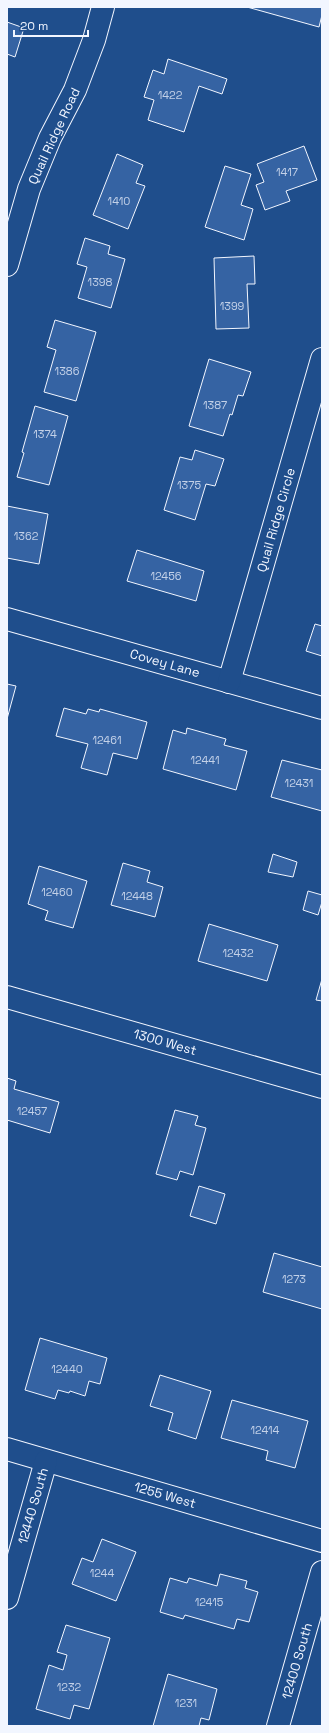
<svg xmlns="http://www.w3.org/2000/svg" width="329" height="1733" font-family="'Space Grotesk',sans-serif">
	<rect width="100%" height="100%" fill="#1f4e8c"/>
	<g fill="#3563a3" stroke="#f2f6ff">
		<polygon points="247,7 322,7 322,15 319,27"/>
		<polygon points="7,22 24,28 15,57 7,54"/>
		<polygon points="168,59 227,79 222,94 199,86 184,132 148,120 154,100 144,97 153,70 164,74"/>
		<polygon points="304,146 317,180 286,191 290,201 265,210 256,185 264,182 257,164"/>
		<polygon points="117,154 143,165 136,183 145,186 128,229 93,215"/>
		<polygon points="225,166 251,174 241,205 253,209 244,240 205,227"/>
		<polygon points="85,238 110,246 108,254 125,259 111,308 78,298 87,267 77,264"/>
		<polygon points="254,256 255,284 247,284 249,328 216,329 214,258"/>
		<polygon points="55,320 96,332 76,401 44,392 56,350 47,347"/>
		<polygon points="209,359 251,372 243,396 238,395 232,415 230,414 223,436 189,426"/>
		<polygon points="35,406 68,416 49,485 17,477 24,453 22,452"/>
		<polygon points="195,450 224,459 215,486 206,484 195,520 164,510 180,457 192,460"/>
		<polygon points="7,506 48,514 39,564 7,558"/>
		<polygon points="137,550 204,571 196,601 127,581"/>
		<polygon points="315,624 322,626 322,656 306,651"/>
		<polygon points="7,684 16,686 7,719"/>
		<polygon points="64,708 86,714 88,709 99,712 100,709 147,722 137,759 113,753 107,775 81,768 88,744 56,736"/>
		<polygon points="187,728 226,739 224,745 247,751 236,790 163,769 173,730 186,734"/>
		<polygon points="282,760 322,770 322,811 271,797"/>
		<polygon points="273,854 297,862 293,877 268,872"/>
		<polygon points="123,863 150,871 147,882 163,887 155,917 111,905"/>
		<polygon points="39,866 87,881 73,928 45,920 48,911 28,904"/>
		<polygon points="308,891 322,895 322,902 318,915 303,910"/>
		<polygon points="209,924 278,945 267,981 198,961"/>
		<polygon points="322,979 322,1001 316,1000"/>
		<polygon points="7,1078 16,1081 14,1089 59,1102 50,1133 7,1120"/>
		<polygon points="175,1110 198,1116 195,1125 206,1128 193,1175 180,1171 177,1180 156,1174"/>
		<polygon points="199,1186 225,1194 216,1224 190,1216"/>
		<polygon points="274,1253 322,1267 322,1309 263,1292"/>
		<polygon points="40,1338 107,1358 100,1384 89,1381 85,1396 70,1391 69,1393 58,1390 55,1399 25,1390"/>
		<polygon points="160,1375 211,1391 196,1439 168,1430 173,1413 150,1406"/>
		<polygon points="232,1400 308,1421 295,1468 266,1460 268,1451 221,1438"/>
		<polygon points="102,1539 136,1552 116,1601 72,1584 82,1558 93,1562"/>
		<polygon points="220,1574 247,1581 245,1588 258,1592 249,1622 237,1619 234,1629 185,1615 183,1619 160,1612 170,1578 187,1583 189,1578 217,1586"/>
		<polygon points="66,1625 110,1638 89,1709 74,1705 70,1719 36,1709 49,1665 63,1670 67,1655 57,1652"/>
		<polygon points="168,1674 217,1689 209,1720 201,1718 199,1726 153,1726"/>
	</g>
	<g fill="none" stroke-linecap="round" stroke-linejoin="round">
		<defs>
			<g id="minor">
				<polyline points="7,265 29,189 50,138 75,90 94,40 103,7"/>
				<polyline points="7,619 322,708"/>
				<polyline points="229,682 322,359"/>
				<polyline points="7,1449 322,1541"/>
				<polyline points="7,1598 46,1461"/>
				<polyline points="278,1726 322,1572"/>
			</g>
			<polyline id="tertiary" points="7,997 322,1087"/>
		</defs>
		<use href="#minor" stroke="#f2f6ff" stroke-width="24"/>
		<use href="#tertiary" stroke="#f2f6ff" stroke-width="24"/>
		<use href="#minor" stroke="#1f4e8c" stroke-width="22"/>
		<use href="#tertiary" stroke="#1f4e8c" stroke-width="22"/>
	</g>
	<g text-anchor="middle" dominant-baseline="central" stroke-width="3" stroke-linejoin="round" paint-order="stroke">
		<g font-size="11" fill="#c3d1e8">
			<text x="170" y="95">1422</text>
			<text x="287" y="172">1417</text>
			<text x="119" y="201">1410</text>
			<text x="100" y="282">1398</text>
			<text x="232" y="306">1399</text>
			<text x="67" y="371">1386</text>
			<text x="215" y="405">1387</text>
			<text x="45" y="434">1374</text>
			<text x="189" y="485">1375</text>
			<text x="26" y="536">1362</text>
			<text x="166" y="576">12456</text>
			<text x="107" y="740">12461</text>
			<text x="205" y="760">12441</text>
			<text x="299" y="783">12431</text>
			<text x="57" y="892">12460</text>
			<text x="137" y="896">12448</text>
			<text x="238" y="953">12432</text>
			<text x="32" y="1111">12457</text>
			<text x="294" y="1279">1273</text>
			<text x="67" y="1369">12440</text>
			<text x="265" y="1430">12414</text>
			<text x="102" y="1573">1244</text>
			<text x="209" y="1602">12415</text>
			<text x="69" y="1687">1232</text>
			<text x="186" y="1703">1231</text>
		</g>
		<g font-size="13" fill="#f2f6ff" stroke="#1f4e8c">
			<text transform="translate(54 136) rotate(-65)">Quail Ridge Road</text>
			<text transform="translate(276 520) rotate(-74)">Quail Ridge Circle</text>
			<text transform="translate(165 663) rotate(16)">Covey Lane</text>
			<text transform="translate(165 1042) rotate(16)">1300 West</text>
			<text transform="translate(165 1495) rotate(16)">1255 West</text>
			<text transform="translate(33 1506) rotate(-74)">12440 South</text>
			<text transform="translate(297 1661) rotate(-74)">12400 South</text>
		</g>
	</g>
	<rect width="329" height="1733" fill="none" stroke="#f2f6ff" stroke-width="16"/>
	<path d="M14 30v6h74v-6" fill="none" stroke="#f2f6ff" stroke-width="2"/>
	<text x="20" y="30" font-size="12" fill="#f2f6ff" stroke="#1f4e8c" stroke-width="3" paint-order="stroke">20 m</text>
</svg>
